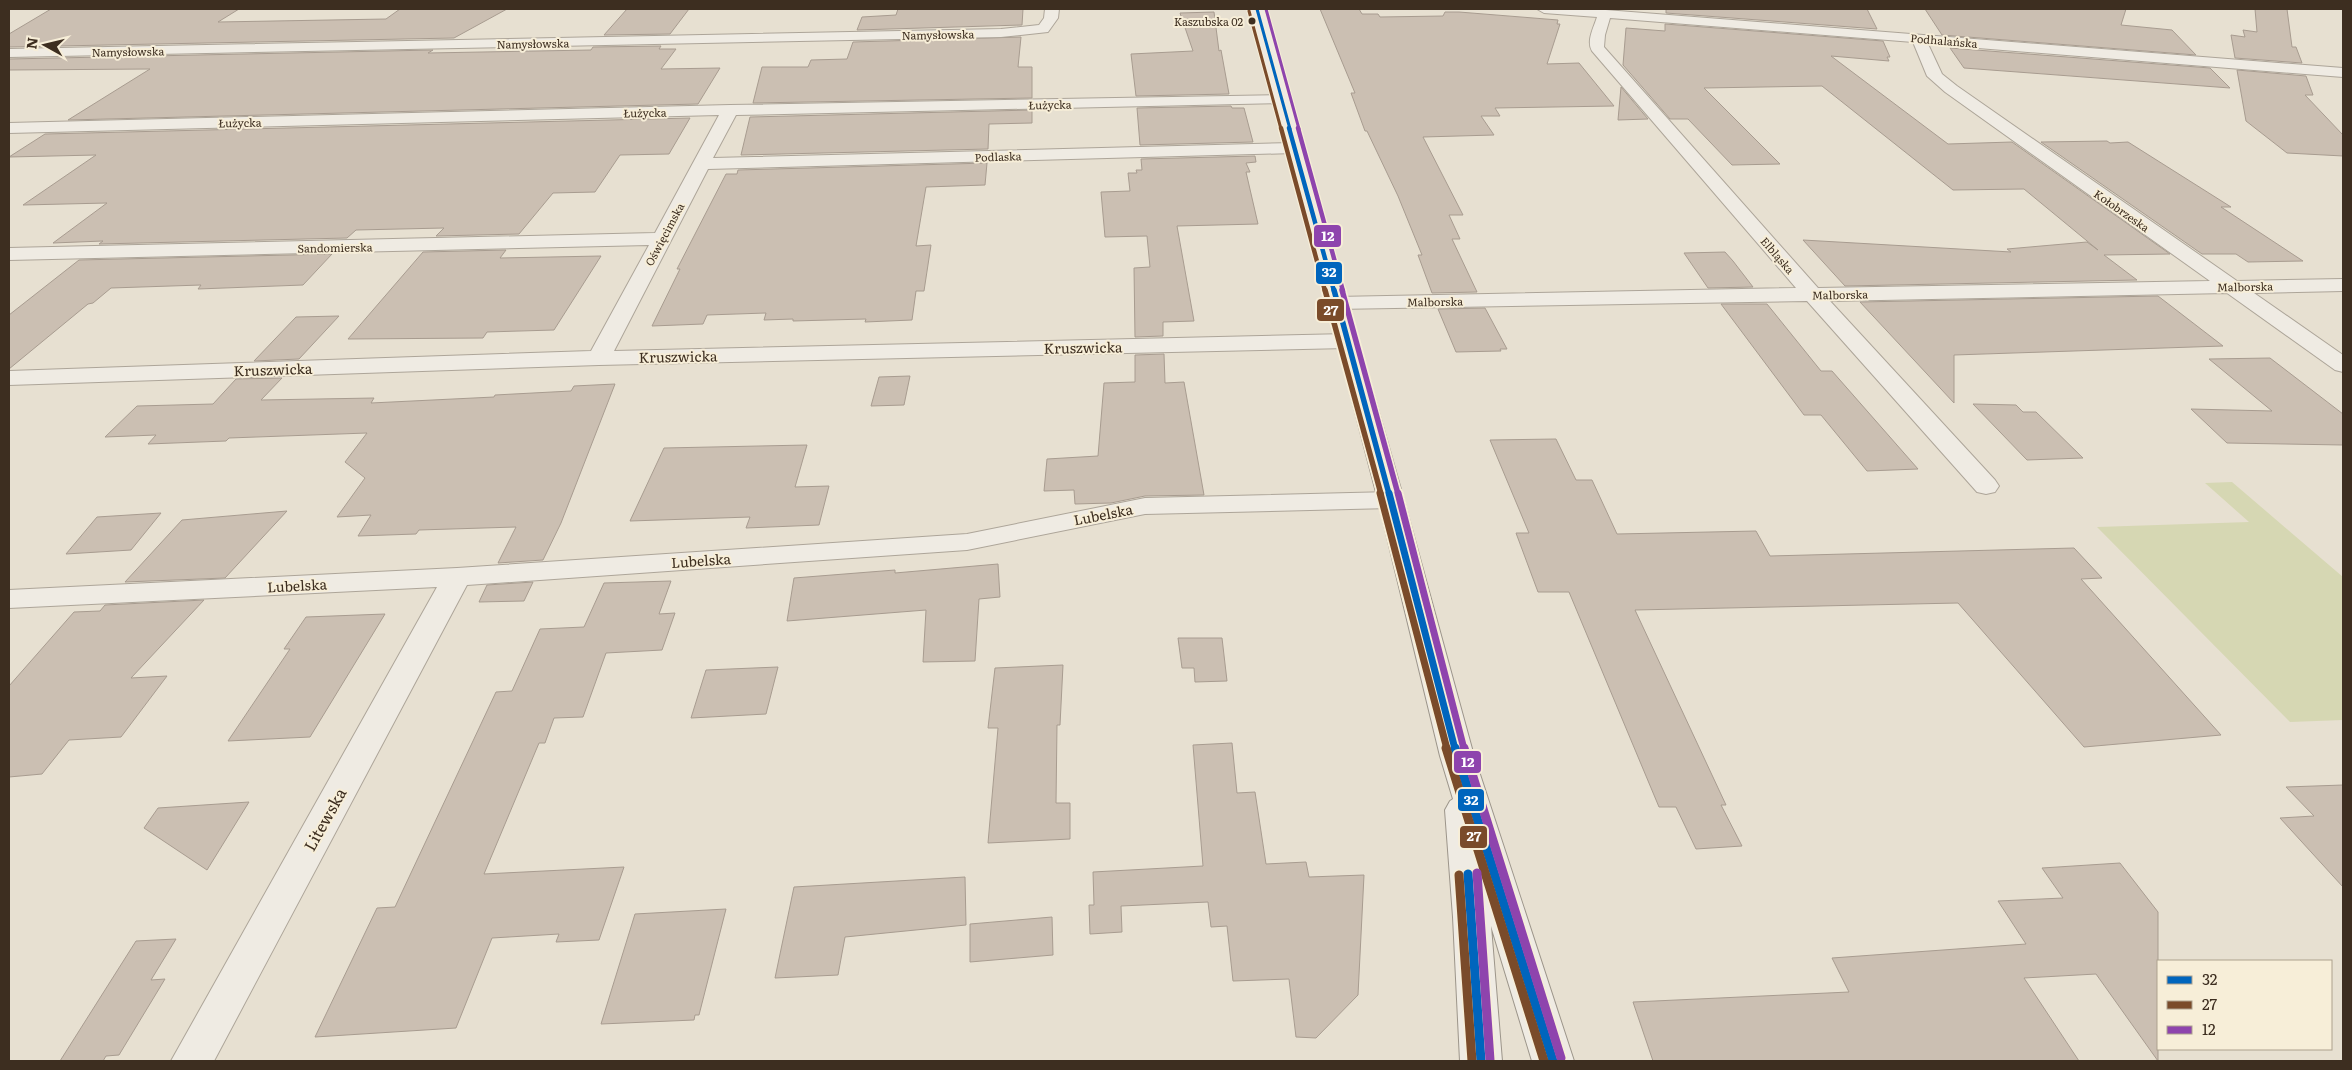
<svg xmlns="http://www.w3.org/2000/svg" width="2352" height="1070" font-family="Literata,serif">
	<rect width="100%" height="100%" fill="#e7e0d1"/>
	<polygon fill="#d6d7b3" points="2232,482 2343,577 2343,720 2290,722 2097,527 2249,522 2205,483"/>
	<g fill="#cbbfb2" stroke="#a89c90">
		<polygon points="51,9 239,9 218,22 386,19 400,9 507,9 454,38 9,47 9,34"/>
		<polygon points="627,9 689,9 670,34 604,35"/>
		<polygon points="898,9 1023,9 1022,25 857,30 862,17 896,15"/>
		<polygon points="1320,9 1359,9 1362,14 1378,14 1380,17 1443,16 1445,12 1459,12 1558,20 1557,24 1560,24 1547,64 1579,63 1614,106 1495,108 1500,116 1481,116 1494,135 1423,137 1463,215 1449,215 1460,239 1452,239 1477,292 1432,293 1418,255 1422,255 1398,196 1367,131 1365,131 1351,93 1355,93"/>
		<polygon points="1666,9 1867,9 1877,29 1666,13"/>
		<polygon points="1925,9 2126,9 2121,25 2172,30 2196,55 1942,35"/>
		<polygon points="2255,9 2287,9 2292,47 2296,47 2302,63 2235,58 2231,35 2245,37 2243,30 2257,32"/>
		<polygon points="1214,12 1219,51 1221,50 1229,94 1136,96 1131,54 1193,51 1180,13"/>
		<polygon points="1665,24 1883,41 1890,57 1887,57 1889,61 1831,56 1948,144 2012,142 2170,254 2104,255 2137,280 1845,286 1803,240 2011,252 2007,249 2087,242 2098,250 2024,189 1953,190 1822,86 1704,88 1780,164 1732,165 1688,119 1670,119 1623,65 1626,28 1665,31"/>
		<polygon points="1021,37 1018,67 1032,67 1032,98 753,103 762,67 808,67 811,60 847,59 853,42"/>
		<polygon points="661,46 659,49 676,49 661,69 720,68 698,104 68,120 150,69 9,70 9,59 433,50 428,53 591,50 593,47"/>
		<polygon points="1950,48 2210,68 2230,88 1964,68"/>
		<polygon points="2237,70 2306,76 2313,95 2305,95 2343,135 2343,156 2287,153 2246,121"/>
		<polygon points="1621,87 1648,119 1618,120"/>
		<polygon points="1231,106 1232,108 1244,108 1253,142 1140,145 1137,108"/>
		<polygon points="1032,110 1032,123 989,124 988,149 741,155 750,117"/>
		<polygon points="690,118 669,154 620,155 595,192 553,193 519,234 436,236 444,228 356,230 347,238 99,244 103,241 53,243 107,203 23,205 96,155 9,157 45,134"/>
		<polygon points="2107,141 2110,143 2128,142 2231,207 2221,207 2303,261 2248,262 2236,254 2202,254 2041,142"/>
		<polygon points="1255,156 1256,162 1246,163 1250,172 1246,172 1258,224 1177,226 1194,321 1163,322 1163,336 1135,337 1134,268 1150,267 1147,236 1105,237 1101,192 1130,191 1128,173 1137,173 1136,170 1142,170 1141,159"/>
		<polygon points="987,163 985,185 926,187 916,246 931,245 924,291 916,291 912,320 865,322 866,319 793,321 793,319 764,320 766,313 707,315 703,324 652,326 680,269 677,269 726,174 737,174 738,170"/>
		<polygon points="506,250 500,258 601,256 554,330 487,332 483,338 348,339 423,252"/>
		<polygon points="1725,252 1733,261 1753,287 1708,288 1684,253"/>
		<polygon points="332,254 303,285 198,289 201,285 111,288 93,303 88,304 9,369 9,315 79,260"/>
		<polygon points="2158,296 2223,346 1954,355 1954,403 1860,302"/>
		<polygon points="1721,304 1767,304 1821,371 1832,371 1918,469 1867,471 1821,415 1804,415"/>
		<polygon points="1485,308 1507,349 1500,349 1501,351 1456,352 1438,309"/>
		<polygon points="339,316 299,359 254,361 296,317"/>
		<polygon points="1164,354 1165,383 1184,382 1204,495 1145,496 1111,503 1075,504 1074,490 1044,491 1047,459 1098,456 1104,383 1135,382 1135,355"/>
		<polygon points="2270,358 2343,414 2343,445 2227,443 2191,409 2272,411 2209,359"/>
		<polygon points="910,376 904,405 871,406 879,377"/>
		<polygon points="282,378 261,400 374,398 371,403 494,397 495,395 571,391 574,386 615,384 561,523 543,560 498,563 516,527 419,530 416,534 358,536 371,515 337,517 365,478 345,462 367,433 229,438 226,441 148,444 156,435 105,437 137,406 213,404 236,379"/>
		<polygon points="1973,404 2016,405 2023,412 2036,412 2083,458 2027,460"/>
		<polygon points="1556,439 1576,480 1592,480 1617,534 1756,531 1770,556 2074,548 2102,578 2081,579 2221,735 2084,747 1958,603 1635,610 1726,805 1721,805 1742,846 1696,849 1676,807 1659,807 1569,592 1538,592 1516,533 1529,533 1490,440"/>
		<polygon points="807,445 795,487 829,486 819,525 746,528 750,517 630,521 664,448"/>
		<polygon points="287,511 225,578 125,582 182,520"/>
		<polygon points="161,513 131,550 66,554 97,517"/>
		<polygon points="998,564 1000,597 979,599 975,661 923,662 926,610 787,621 794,578 895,570 895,573"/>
		<polygon points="671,581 659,614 675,613 662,650 606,653 583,717 554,718 545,743 539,743 484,874 624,867 599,940 556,942 559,934 492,938 456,1028 315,1037 377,908 395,907 496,692 512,691 540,629 584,627 604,583"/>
		<polygon points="533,582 524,601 479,602 487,585"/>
		<polygon points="204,600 131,678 167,676 121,737 69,740 42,774 9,777 9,686 74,612 100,611 105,605"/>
		<polygon points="385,614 310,737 228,741 290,649 284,649 306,617"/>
		<polygon points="1178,638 1222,638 1227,681 1195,682 1194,668 1182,668"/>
		<polygon points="1063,665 1060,725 1057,725 1056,803 1070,803 1070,839 988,843 998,728 988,728 995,668"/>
		<polygon points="778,667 766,714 691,718 706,670"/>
		<polygon points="1232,743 1237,793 1255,792 1266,864 1306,862 1309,877 1364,875 1358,995 1316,1038 1296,1037 1289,979 1233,981 1227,926 1211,927 1208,902 1121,906 1122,932 1090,934 1089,905 1094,905 1093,872 1203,866 1193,745"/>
		<polygon points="2343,785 2343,887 2280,818 2314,816 2286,787"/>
		<polygon points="249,802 207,870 144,828 158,808"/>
		<polygon points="2120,863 2158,912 2158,1061 2096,974 2024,978 2079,1061 1653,1061 1633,1002 1849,992 1832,958 2026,944 1998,901 2063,898 2042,868"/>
		<polygon points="965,877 966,925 845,937 838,975 775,978 794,887"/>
		<polygon points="726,909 699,1015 695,1015 694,1020 601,1024 635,914"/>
		<polygon points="1052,917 1053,955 970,962 970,924"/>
		<polygon points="176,939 151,980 165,979 119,1055 106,1056 103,1061 60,1061 136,941"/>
	</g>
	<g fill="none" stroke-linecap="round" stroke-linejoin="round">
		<defs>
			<g id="minor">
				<polygon points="1045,9 1059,9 1058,18 1048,32 1001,37 9,57 9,49 1001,29 1039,25 1044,18"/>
				<path d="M1537,9h56l750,59v9l-415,-33 14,30 15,12 280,195 106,-2v12l-89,2 89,62v17l-8,-2 -108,-77 -397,8 165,179 4,6 -4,6 -9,2 -9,-2 -170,-191 -471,8 -8,-1 -3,-5 3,-5 8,-1 460,-9 -204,-237c-6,-10 2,-24 5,-34l-53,-4zM1610,18l303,24 14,34 18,16 265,189 -392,7 -214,-241 1,-12z"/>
				<polygon points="1282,95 1288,97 1290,100 1288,103 736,115 713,158 1294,143 1300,144 1303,148 1300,152 1294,153 708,169 614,351 1347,334 1355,336 1358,341 1355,346 1347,348 599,365 9,385 9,371 591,351 649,245 9,260 9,248 655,233 719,115 9,133 9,123 730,105"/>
				<polygon points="1391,492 1400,494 1404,500 1400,506 1391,508 1145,514 967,550 467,585 214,1061 171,1061 437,587 9,608 9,590 457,568 967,534 1145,498"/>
			</g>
			<polygon id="secondary" points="1250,9 1264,9 1404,500 1474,756 1574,1061 1532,1061 1491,926 1502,1061 1460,1061 1453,917 1445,810 1450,801 1453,799 1440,756 1378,500"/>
		</defs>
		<use href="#minor" stroke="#ada599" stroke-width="2"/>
		<use href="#secondary" stroke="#9c958a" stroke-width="2"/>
		<use href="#minor" fill="#efebe3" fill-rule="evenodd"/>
		<use href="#secondary" fill="#efebe3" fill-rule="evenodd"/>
		<defs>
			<polyline id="bus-1-far4" points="1257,9 1290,129"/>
			<polyline id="bus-1-far3" points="1289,128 1334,291"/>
			<polyline id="bus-1-far2" points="1334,290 1389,494"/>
			<polyline id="bus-1-far1" points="1389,493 1455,749"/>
			<g id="bus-1">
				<polyline points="1455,748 1553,1061"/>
				<polyline points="1468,874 1481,1061"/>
			</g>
			<polyline id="bus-2-far4" points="1249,11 1281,129"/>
			<polyline id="bus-2-far3" points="1281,128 1325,291"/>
			<polyline id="bus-2-far2" points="1325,290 1381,494"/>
			<polyline id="bus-2-far1" points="1380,493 1447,749"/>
			<g id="bus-2">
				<polyline points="1446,748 1544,1061"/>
				<polyline points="1459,875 1472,1061"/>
			</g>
			<polyline id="bus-3-far4" points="1266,9 1299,129"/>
			<polyline id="bus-3-far3" points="1298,128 1343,291"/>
			<polyline id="bus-3-far2" points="1342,290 1398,494"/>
			<polyline id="bus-3-far1" points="1398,493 1464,749"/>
			<g id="bus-3">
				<polyline points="1464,748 1561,1058"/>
				<polyline points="1477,873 1490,1060"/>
			</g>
		</defs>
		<use href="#bus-1-far4" stroke="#f7eed8" stroke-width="5"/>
		<use href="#bus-1-far3" stroke="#f7eed8" stroke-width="7"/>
		<use href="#bus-1-far2" stroke="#f7eed8" stroke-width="9"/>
		<use href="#bus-1-far1" stroke="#f7eed8" stroke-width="11"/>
		<use href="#bus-1" stroke="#f7eed8" stroke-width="12"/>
		<use href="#bus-2-far4" stroke="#f7eed8" stroke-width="5"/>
		<use href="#bus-2-far3" stroke="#f7eed8" stroke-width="7"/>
		<use href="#bus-2-far2" stroke="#f7eed8" stroke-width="9"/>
		<use href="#bus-2-far1" stroke="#f7eed8" stroke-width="11"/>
		<use href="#bus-2" stroke="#f7eed8" stroke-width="12"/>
		<use href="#bus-3-far4" stroke="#f7eed8" stroke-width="5"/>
		<use href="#bus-3-far3" stroke="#f7eed8" stroke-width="7"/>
		<use href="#bus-3-far2" stroke="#f7eed8" stroke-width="9"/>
		<use href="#bus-3-far1" stroke="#f7eed8" stroke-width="11"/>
		<use href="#bus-3" stroke="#f7eed8" stroke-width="12"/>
		<use href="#bus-1-far4" stroke="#0065bd" stroke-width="3"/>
		<use href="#bus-1-far3" stroke="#0065bd" stroke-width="4.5"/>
		<use href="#bus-1-far2" stroke="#0065bd" stroke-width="5.5"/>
		<use href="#bus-1-far1" stroke="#0065bd" stroke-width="7"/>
		<use href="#bus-1" stroke="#0065bd" stroke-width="9"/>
		<use href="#bus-2-far4" stroke="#7a4b2a" stroke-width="3"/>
		<use href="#bus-2-far3" stroke="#7a4b2a" stroke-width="4.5"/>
		<use href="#bus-2-far2" stroke="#7a4b2a" stroke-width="5.5"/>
		<use href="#bus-2-far1" stroke="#7a4b2a" stroke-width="7"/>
		<use href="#bus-2" stroke="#7a4b2a" stroke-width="9"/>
		<use href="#bus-3-far4" stroke="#8e44ad" stroke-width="3"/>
		<use href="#bus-3-far3" stroke="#8e44ad" stroke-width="4.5"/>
		<use href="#bus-3-far2" stroke="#8e44ad" stroke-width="5.5"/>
		<use href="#bus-3-far1" stroke="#8e44ad" stroke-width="7"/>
		<use href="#bus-3" stroke="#8e44ad" stroke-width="9"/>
	</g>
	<circle fill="#3d2e20" stroke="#f7eed8" stroke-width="2" cx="1252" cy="21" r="4.5"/>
	<g text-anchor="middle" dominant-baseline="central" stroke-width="4" stroke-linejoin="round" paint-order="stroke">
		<g font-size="11" fill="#3d2e20" stroke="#f7eed8" text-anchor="end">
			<text x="1243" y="21">Kaszubska 02</text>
		</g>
		<g font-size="11" fill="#3d2e20" stroke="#f7eed8">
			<text transform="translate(938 34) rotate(-1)">Namysłowska</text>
			<text transform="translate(1944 40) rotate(5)">Podhalańska</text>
			<text transform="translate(533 43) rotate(-1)">Namysłowska</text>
			<text transform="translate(128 51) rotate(-1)">Namysłowska</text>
			<text transform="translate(1050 104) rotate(-1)">Łużycka</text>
			<text transform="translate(645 112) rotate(-1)">Łużycka</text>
			<text transform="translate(240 122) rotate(-1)">Łużycka</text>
			<text transform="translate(998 156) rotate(-2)">Podlaska</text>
			<text transform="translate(2122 210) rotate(35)">Kołobrzeska</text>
			<text transform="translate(664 234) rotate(-62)">Oświęcimska</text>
			<text transform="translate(335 247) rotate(-1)">Sandomierska</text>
			<text transform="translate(1778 255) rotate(49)">Elbląska</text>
			<text transform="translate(2245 286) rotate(-1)">Malborska</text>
			<text transform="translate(1840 294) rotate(-1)">Malborska</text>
			<text transform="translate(1435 301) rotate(-1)">Malborska</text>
		</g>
		<g font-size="14" fill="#3d2e20" stroke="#f7eed8">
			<text transform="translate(1083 347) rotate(-1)">Kruszwicka</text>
			<text transform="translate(678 356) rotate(-1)">Kruszwicka</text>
			<text transform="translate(273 369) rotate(-2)">Kruszwicka</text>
			<text transform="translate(1103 514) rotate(-11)">Lubelska</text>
			<text transform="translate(701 560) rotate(-4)">Lubelska</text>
			<text transform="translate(297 585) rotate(-3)">Lubelska</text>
		</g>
		<g font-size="16" fill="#3d2e20" stroke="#f7eed8">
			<text transform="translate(324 819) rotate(-61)">Litewska</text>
		</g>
	</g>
	<g stroke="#f7eed8" stroke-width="2">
		<rect x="1313" y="224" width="29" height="24" rx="5" fill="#8e44ad"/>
		<rect x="1315" y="261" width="28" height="24" rx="5" fill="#0065bd"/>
		<rect x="1316" y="298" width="29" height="24" rx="5" fill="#7a4b2a"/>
		<rect x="1453" y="750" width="29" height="24" rx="5" fill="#8e44ad"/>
		<rect x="1457" y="788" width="28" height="24" rx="5" fill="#0065bd"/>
		<rect x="1459" y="825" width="29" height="24" rx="5" fill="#7a4b2a"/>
	</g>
	<g font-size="14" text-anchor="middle" font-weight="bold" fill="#fff">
		<text x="1328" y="241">12</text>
		<text x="1329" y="277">32</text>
		<text x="1331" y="315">27</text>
		<text x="1468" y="767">12</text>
		<text x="1471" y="805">32</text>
		<text x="1474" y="841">27</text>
	</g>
	<rect width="2352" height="1070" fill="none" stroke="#3d2e20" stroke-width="20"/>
	<rect x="2157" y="960" width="175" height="90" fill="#f7eed8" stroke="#ada18e"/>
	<rect x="2167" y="976" width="25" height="8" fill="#0065bd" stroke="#ada18e"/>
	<text x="2202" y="985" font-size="15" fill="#3d2e20">32</text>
	<rect x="2167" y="1001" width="25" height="8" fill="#7a4b2a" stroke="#ada18e"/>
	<text x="2202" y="1010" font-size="15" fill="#3d2e20">27</text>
	<rect x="2167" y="1026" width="25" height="8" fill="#8e44ad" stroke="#ada18e"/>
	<text x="2202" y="1035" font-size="15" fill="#3d2e20">12</text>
	<g transform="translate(45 45) rotate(278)" stroke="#f7eed8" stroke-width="4" paint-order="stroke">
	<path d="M0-4L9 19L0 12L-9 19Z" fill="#3d2e20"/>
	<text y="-8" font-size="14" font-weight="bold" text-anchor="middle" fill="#3d2e20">N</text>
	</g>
</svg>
